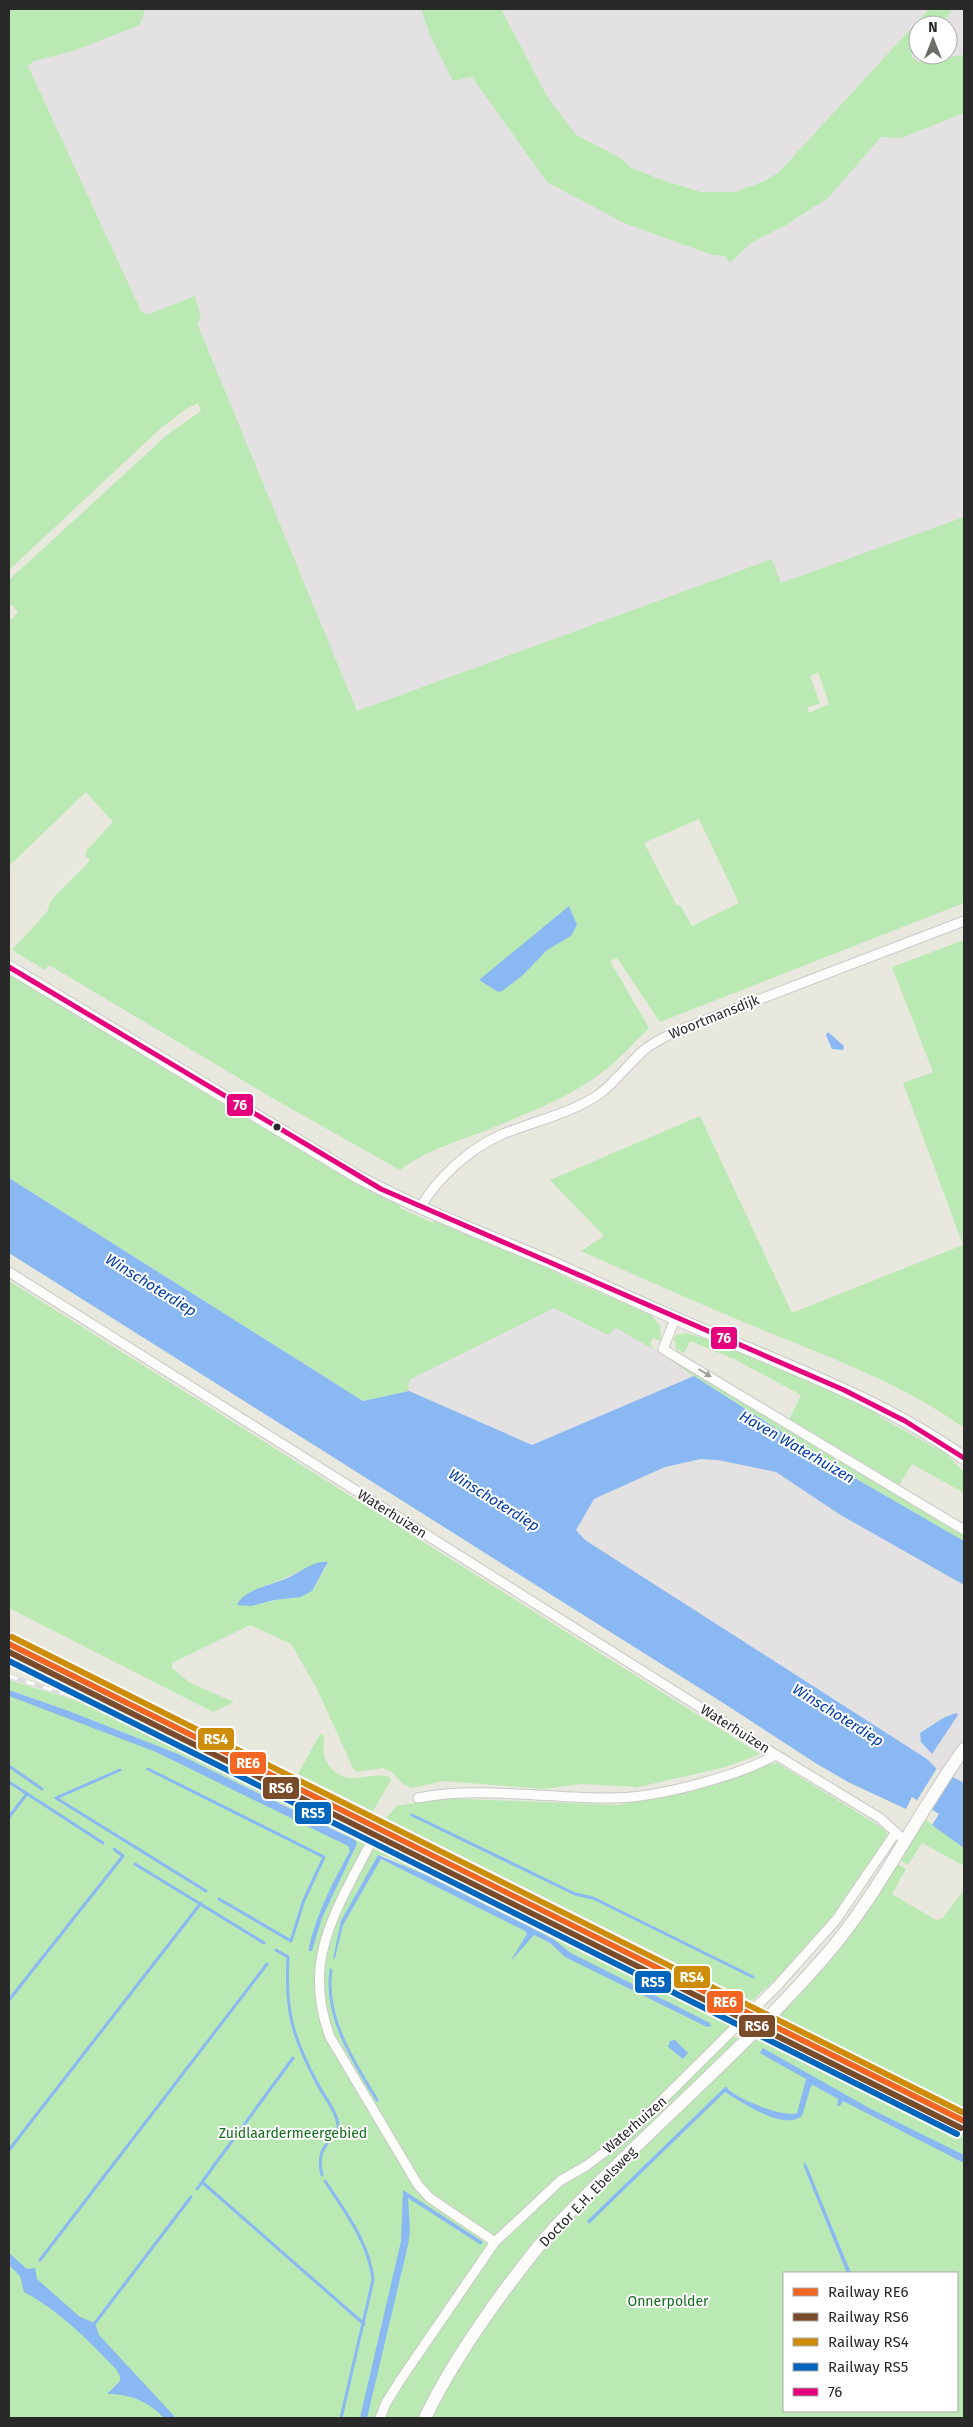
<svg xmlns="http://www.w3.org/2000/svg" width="973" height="2427" font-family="'Fira Sans',sans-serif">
	<rect width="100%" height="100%" fill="#e8e8de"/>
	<g fill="#e4e1e2">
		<polygon points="145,9 421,9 430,35 472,77 547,182 624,223 712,255 725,256 731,263 751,243 784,226 828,198 881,137 902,138 964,113 964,517 780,584 772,559 357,711 197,323 201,319 195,296 157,312 147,315 141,311 28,66 34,61 73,51 140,25"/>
		<polygon points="501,9 929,9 779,172 765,181 735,192 701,192 659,179 630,167 619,157 572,132 548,98"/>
		<polygon points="954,9 964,9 964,55 917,62 911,56 918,48 918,55 948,55 948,25 939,25"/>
		<polygon points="564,1298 614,1324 964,1536 964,1802 556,1547 533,1450 391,1387"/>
	</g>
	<g fill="#bae9b3" fill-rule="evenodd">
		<path d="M9,9h136l-5,16 -67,26 -39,10 -6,5 113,245 6,4 48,-19 6,23 -4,4 160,388 415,-152 9,24 183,-66v386l-304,119 -43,-64 -7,3 39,67c-18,18 -35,37 -56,51 -32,22 -68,35 -103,50 -31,12 -62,20 -90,41l-126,-71 -225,-134 -4,5 -33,-20 35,-38 3,-10 6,-7 34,-34 -5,-6 2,-5 26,-28 -27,-30 -77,74v-244l9,-10 -9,-10v-22l158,-145 34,-24 -3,-8 -12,6 -25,19 -152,142zM818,672l11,32 -20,9 -2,-5 13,-5 -10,-27zM699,819l40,84 -47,23 -12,-21 -3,1 -33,-63z"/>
		<polygon points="421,9 501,9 548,98 576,135 619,157 630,167 659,179 701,192 735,192 765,181 779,172 929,9 954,9 939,25 918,25 918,48 911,56 918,62 964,55 964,113 902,138 881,137 828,198 784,226 751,243 730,263 725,256 712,255 624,223 547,182 472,77 453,81 430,35"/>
		<path d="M964,940v488c-60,-44 -133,-70 -201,-98 -61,-25 -122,-52 -182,-79l23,-15 -54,-56 150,-64 92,197 171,-68 -60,-162 30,-11 -41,-105z"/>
		<polygon points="9,972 264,1125 329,1168 400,1206 400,1208 433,1223 434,1221 525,1256 573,1281 651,1315 660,1326 661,1339 659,1341 653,1338 650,1344 653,1346 651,1348 616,1328 608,1335 554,1308 411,1379 408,1384 409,1391 363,1401 9,1178"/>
		<path d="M9,1281l751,473 -34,13 -88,20 -58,-3 -36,5 -101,-8 -31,7 -9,-4 -11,-12 -9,-4 -26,4 -4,-4 -37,-81 -25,-43 -41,-19 -78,38v5l18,15 44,19 -21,10 -204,-104zM324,1562l3,4 -15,25 -11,6 -25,3 -25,6 -12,-6 23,-13z"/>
		<polygon points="686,1333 717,1342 868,1407 882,1418 946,1454 964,1472 964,1493 912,1464 898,1487 789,1420 801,1395 734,1359 690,1341 684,1353 676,1349 674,1339 676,1335"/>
		<polygon points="669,1355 964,1533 964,1541 846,1473 688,1372 667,1358"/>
		<path d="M9,1680l94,29 117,46 497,246 -2,4 21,10h5l-15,18 22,10 17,-16 5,1 194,97v293h-955v-724l135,49 212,104 1,-3 -15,-11 -164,-79 -109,-43 -60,-21zM378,1855l7,1 168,83 17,14 140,70 -149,-70 -11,-10 -173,-86zM784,2273h173v138h-173z"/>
		<path d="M320,1734h3c3,9 -2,18 3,27 19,31 40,9 63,16l2,3 -18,31 -75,-37z"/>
		<polygon points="777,1763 883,1828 887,1833 887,1839 846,1900 782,1973 752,2001 386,1818 397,1806 443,1798 619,1805 666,1795 729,1778 768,1764"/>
		<polygon points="925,1819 964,1848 964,1866 922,1843 908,1865 902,1861 901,1857"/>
		<polygon points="899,1865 906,1869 892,1894 936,1920 942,1919 964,1890 964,2110 775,2015 896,1866"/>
	</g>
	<g fill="#8ab8f2">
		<polygon points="569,906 577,925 571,936 547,950 523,975 502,991 498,992 479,980"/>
		<polygon points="828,1032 844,1046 843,1050 832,1049 826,1035"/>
		<polygon points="9,1178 363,1401 409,1391 532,1445 694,1376 846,1473 964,1541 964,1585 839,1514 776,1472 718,1460 701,1459 665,1467 594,1499 576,1530 585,1540 927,1759 936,1768 964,1783 964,1848 932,1825 939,1814 912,1797 906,1809 848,1782 817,1764 728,1706 9,1253"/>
		<path d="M328,1562l-16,29 -11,6 -26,3 -24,6 -14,-1c6,-15 34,-20 48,-26 14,-5 28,-19 43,-17z"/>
		<path d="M9,1690l60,21 109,43 177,86 2,4 -35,74 -10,33h-3v-4c8,-35 24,-65 41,-96l-2,-5 -192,-94 -147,-56z"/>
		<polygon points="956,1713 958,1715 932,1754 921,1742 920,1733 945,1717"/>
		<polygon points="378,1855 426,1875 522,1923 553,1939 571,1953 710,2023 711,2026 707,2027 565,1957 550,1943 534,1935 510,1962 527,1934 525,1931 381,1859 343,1925 335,1958 333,1959 341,1921"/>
		<polygon points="675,2040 688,2053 683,2059 668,2047 670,2041"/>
		<path d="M763,2048l108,61 93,46v8l-121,-62 -3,5h-3l1,-7 -25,-14 -2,1 -9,30c-20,15 -60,-14 -77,-24l-136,132 -2,-3 138,-134c2,0 3,2 5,4 11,9 54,27 67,22l9,-34 -46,-26z"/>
		<polygon points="804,2162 807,2166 851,2273 847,2273 804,2167"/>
		<polygon points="403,2190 483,2242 481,2245 408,2198 410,2230 408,2245 367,2418 360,2418 401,2241"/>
		<path d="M9,2253l18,16 8,-1 2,11 43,38 15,6 4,12 77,83h-12c-16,-17 -34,-24 -57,-24l13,-13v-5l-4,-7c-29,-30 -55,-57 -92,-77l-4,-16 -11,-11z"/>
	</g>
	<polygon fill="#e8e8de" points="937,1768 952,1778 931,1811 916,1802"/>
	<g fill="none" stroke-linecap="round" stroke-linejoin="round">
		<g stroke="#8ab8f2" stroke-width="3">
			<polyline points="9,1766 42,1789"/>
			<polyline points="148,1769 324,1857 304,1900 291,1941 219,1899"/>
			<polyline points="120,1770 56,1798 206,1891"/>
			<polyline points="9,1782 103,1843"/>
			<polyline points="412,1815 575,1894 593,1898 753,1977"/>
			<polyline points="9,1817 26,1795"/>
			<polyline points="135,1864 264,1943"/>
			<path d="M276,1950l12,7c-3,53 4,79 29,126 6,12 19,27 21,41 3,16 -25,17 -16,51"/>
			<path d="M331,1970c-7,47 23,92 46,130"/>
			<polyline points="9,2000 123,1856 114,1849"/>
			<polyline points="293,2058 202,2182 364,2324"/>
			<polyline points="9,2150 201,1903"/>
			<path d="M325,2181c20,31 44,61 48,99l-32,138"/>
			<polyline points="197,2189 202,2182"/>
			<polyline points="40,2260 267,1964"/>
			<polyline points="95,2323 191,2197"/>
		</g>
		<defs>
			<g id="minor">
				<path d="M420,1208c18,-31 50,-60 83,-74 32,-13 66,-20 95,-39 17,-12 30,-31 46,-45 10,-8 22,-14 33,-19l287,-110"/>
				<polyline points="9,1272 776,1755 880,1818 905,1841"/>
				<polyline points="675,1319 663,1349 964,1530"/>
				<path d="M418,1798c57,-12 130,0 190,0 46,1 127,-21 168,-43"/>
				<path d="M368,1848c-34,66 -66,114 -38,189l88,148 12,13 65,44"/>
				<polyline points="380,2418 386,2403 401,2379 495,2242 560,2181 586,2166 626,2136 777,1986 836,1920 896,1832"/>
			</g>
			<g id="secondary">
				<path d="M9,967l349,210c62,33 126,57 190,84 57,25 112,52 169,75 86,36 171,68 247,122"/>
				<path d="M425,2418c24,-50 55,-95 88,-139 15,-19 30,-40 47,-57 85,-89 180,-169 261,-261 57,-64 93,-143 143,-212"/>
			</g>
		</defs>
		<use href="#minor" stroke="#c9c8c7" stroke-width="11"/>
		<use href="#secondary" stroke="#c9c8c7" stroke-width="14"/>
		<use href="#minor" stroke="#fcfcfa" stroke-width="9"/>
		<use href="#secondary" stroke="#fcfcfa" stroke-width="12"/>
		<defs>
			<polyline id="rail" points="9,1676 118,1711 228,1754"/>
		</defs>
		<use href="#rail" stroke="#ddddde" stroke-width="5"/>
		<use href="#rail" stroke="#fff" stroke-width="3" stroke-dasharray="9" stroke-linecap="butt"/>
		<defs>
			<polyline id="bus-1" points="9,967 381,1189 844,1390 905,1421 964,1458"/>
		</defs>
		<use href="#bus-1" stroke="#fff" stroke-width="9"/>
		<use href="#bus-1" stroke="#e5007d" stroke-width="5"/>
		<defs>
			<polyline id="rail-1" points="9,1644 964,2121"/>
			<polyline id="rail-2" points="9,1652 961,2128"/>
			<polyline id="rail-3" points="12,1637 964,2113"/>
			<polyline id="rail-4" points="9,1661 957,2134"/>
		</defs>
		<use href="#rail-1" stroke="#fff" stroke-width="10"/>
		<use href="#rail-2" stroke="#fff" stroke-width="10"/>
		<use href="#rail-3" stroke="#fff" stroke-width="10"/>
		<use href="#rail-4" stroke="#fff" stroke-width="10"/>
		<use href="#rail-1" stroke="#f26522" stroke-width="6"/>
		<use href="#rail-2" stroke="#7a4b2a" stroke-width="6"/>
		<use href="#rail-3" stroke="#ce8d08" stroke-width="6"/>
		<use href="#rail-4" stroke="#0065bd" stroke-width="6"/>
	</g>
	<defs><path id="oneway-solid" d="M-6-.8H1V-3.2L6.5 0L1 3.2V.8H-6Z" transform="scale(1.25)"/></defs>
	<use fill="#9d9d9c" href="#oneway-solid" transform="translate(705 1373) rotate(32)"/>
	<circle fill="#292929" stroke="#fff" stroke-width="2" cx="277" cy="1127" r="4.5"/>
	<g text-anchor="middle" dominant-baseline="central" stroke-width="4" stroke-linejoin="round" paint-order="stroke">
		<g font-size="14" fill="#292929" stroke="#fff">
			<text transform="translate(714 1017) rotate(-22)">Woortmansdijk</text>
			<text transform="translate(392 1514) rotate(32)">Waterhuizen</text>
			<text transform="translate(735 1729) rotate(32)">Waterhuizen</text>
			<text transform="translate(635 2125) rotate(-41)">Waterhuizen</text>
			<text transform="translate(588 2197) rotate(-46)">Doctor E.H. Ebelsweg</text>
		</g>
		<g font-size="14" fill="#126d1a" stroke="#fff">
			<text x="293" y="2133">Zuidlaardermeergebied</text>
			<text x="668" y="2301">Onnerpolder</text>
		</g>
		<g font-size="15" font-style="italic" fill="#003ca7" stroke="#fff">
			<text transform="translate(151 1285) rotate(32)">Winschoterdiep</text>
			<text transform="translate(797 1447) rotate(30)">Haven Waterhuizen</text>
			<text transform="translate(494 1500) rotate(32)">Winschoterdiep</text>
			<text transform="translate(838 1715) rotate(32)">Winschoterdiep</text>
		</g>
	</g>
	<g stroke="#fff" stroke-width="2">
		<rect x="226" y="1093" width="28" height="24" rx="5" fill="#e5007d"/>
		<rect x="710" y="1326" width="28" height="24" rx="5" fill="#e5007d"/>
		<rect x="197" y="1727" width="38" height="24" rx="5" fill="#ce8d08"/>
		<rect x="229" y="1751" width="38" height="24" rx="5" fill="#f26522"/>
		<rect x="262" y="1776" width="38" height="24" rx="5" fill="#7a4b2a"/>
		<rect x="294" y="1801" width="38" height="24" rx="5" fill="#0065bd"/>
		<rect x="673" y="1965" width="38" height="24" rx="5" fill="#ce8d08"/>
		<rect x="634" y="1970" width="38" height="24" rx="5" fill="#0065bd"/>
		<rect x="706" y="1990" width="38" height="24" rx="5" fill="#f26522"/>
		<rect x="738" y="2014" width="38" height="24" rx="5" fill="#7a4b2a"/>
	</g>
	<g font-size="14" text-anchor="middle" font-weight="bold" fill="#fff">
		<text x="240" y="1110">76</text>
		<text x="724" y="1343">76</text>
		<text x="216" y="1744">RS4</text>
		<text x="248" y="1768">RE6</text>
		<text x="281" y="1793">RS6</text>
		<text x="313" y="1818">RS5</text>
		<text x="692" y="1982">RS4</text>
		<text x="653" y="1987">RS5</text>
		<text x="725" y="2007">RE6</text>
		<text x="757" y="2031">RS6</text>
	</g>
	<rect width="973" height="2427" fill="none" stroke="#292929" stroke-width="20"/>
	<rect x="783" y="2272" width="175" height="140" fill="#ffffff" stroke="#a9a9a9"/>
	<rect x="793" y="2288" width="25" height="8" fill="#f26522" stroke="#a9a9a9"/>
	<text x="828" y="2297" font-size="15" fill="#292929">Railway RE6</text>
	<rect x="793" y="2313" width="25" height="8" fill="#7a4b2a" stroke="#a9a9a9"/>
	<text x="828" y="2322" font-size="15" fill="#292929">Railway RS6</text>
	<rect x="793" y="2338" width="25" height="8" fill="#ce8d08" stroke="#a9a9a9"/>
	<text x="828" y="2347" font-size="15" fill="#292929">Railway RS4</text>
	<rect x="793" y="2363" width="25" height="8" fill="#0065bd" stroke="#a9a9a9"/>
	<text x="828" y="2372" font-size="15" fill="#292929">Railway RS5</text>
	<rect x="793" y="2388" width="25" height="8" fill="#e5007d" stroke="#a9a9a9"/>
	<text x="828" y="2397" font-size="15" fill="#292929">76</text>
	<g transform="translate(933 40)"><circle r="24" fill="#ffffff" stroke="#a9a9a9"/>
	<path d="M0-4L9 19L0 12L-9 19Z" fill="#6c6c68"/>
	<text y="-8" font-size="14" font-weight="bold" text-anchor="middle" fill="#292929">N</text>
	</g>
</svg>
